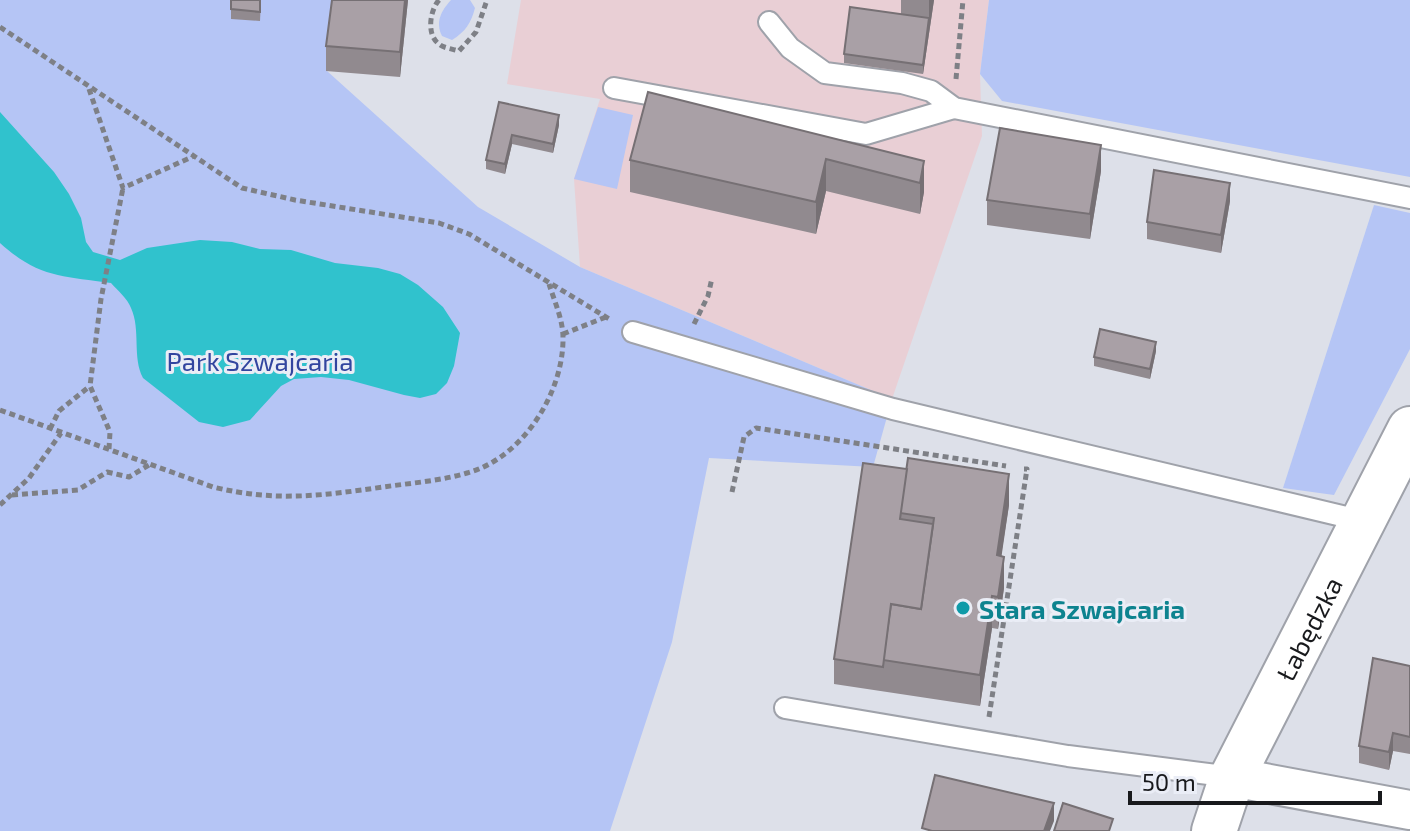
<svg xmlns="http://www.w3.org/2000/svg" width="1410" height="831" font-family="'Exo 2',sans-serif">
	<rect width="100%" height="100%" fill="#dde0e9"/>
	<polygon fill="#e9cfd5" points="521,0 989,0 980,74 982,136 892,399 580,267 574,179 600,99 507,84"/>
	<g fill="#b5c5f5">
		<polygon points="0,0 334,0 327,71 478,207 580,267 892,399 873,467 709,458 672,642 610,831 0,831"/>
		<path d="M451,0h19l5,8c-4,15 -9,23 -23,32l-10,-4c-7,-14 -1,-25 9,-36z"/>
		<polygon points="989,0 1410,0 1410,177 1002,101 980,74"/>
		<polygon points="598,107 633,115 617,189 574,179"/>
		<polygon points="1374,205 1410,213 1410,349 1334,495 1283,488"/>
	</g>
	<path fill="#30c2cd" d="M0,112l54,60 15,22 12,24 5,24 7,10 27,8 27,-12 53,-8 32,2 28,7 31,1 44,13 43,5 22,6 18,11 25,22 17,26 -6,33 -7,17 -11,11 -16,4 -16,-3 -55,-15 -28,-3 -27,2 -13,7 -31,34 -27,7 -24,-5 -56,-44c-11,-21 -2,-48 -12,-70 -3,-9 -14,-18 -20,-25 -49,-7 -72,-5 -111,-40z"/>
	<g fill="none" stroke-linecap="round" stroke-linejoin="round">
		<defs>
			<g id="service">
				<polyline points="769,22 790,48 825,73 902,83 931,91 954,108 1410,198"/>
				<polyline points="614,88 866,134 954,108"/>
				<polyline points="633,332 893,409 1363,521"/>
				<polyline points="785,708 1068,756 1232,777"/>
			</g>
			<polyline id="minor" points="1232,777 1410,810"/>
			<g id="tertiary">
				<path id="s1" d="M1214,831l18,-54 178,-348"/>
			</g>
		</defs>
		<use href="#service" stroke="#9fa2aa" stroke-width="24"/>
		<use href="#minor" stroke="#9fa2aa" stroke-width="42"/>
		<use href="#tertiary" stroke="#9fa2aa" stroke-width="48"/>
		<g stroke="#7e8086" stroke-width="5" stroke-dasharray="6 4" stroke-linecap="butt">
			<path d="M439,0c-9,10 -13,35 0,44 4,4 14,5 20,7l17,-19 11,-32"/>
			<polyline points="0,27 242,188 295,200 439,223 469,234 611,320"/>
			<polyline points="956,79 963,0"/>
			<polyline points="89,89 123,188 194,156"/>
			<polyline points="694,324 708,296 712,278"/>
			<polyline points="563,334 606,317"/>
			<path d="M0,410l213,77c63,15 107,9 170,0 28,-4 57,-6 84,-14 56,-15 97,-81 96,-136 0,-17 -9,-37 -14,-53"/>
			<polyline points="50,429 59,411 90,386"/>
			<polyline points="109,449 110,432 90,386 101,299 123,188"/>
			<polyline points="732,492 744,437 756,428 1006,466"/>
			<polyline points="12,495 78,490 107,472 129,477 149,465"/>
			<polyline points="0,505 29,478 61,433"/>
			<polyline points="989,717 1027,469 1024,469"/>
		</g>
		<use href="#service" stroke="#fff" stroke-width="20"/>
		<use href="#minor" stroke="#fff" stroke-width="38"/>
		<use href="#tertiary" stroke="#fff" stroke-width="44"/>
	</g>
	<g fill="#918a8f">
		<polygon points="231,0 261,0 260,21 231,19"/>
		<polygon points="332,0 408,0 400,77 326,71 326,46"/>
		<polygon points="901,0 934,0 923,74 844,63 844,54 901,14"/>
		<polygon points="648,92 924,161 924,192 920,214 826,191 816,234 630,192 630,160"/>
		<polygon points="499,102 559,125 553,153 512,144 505,174 486,169 486,160"/>
		<polygon points="1101,171 1090,239 987,225 987,200"/>
		<polygon points="1230,201 1221,253 1147,239 1147,222"/>
		<polygon points="1156,351 1150,379 1094,366 1094,357"/>
		<polygon points="863,463 1009,505 1001,556 1004,588 998,629 992,628 980,706 834,684 834,659"/>
		<polygon points="1410,666 1410,754 1393,751 1389,770 1359,763 1359,746"/>
	</g>
	<g fill="#767074">
		<polygon points="405,0 408,0 400,77 400,52"/>
		<polygon points="929,0 934,0 923,74 923,65 929,18"/>
		<polygon points="559,115 559,125 553,153 553,144"/>
		<polygon points="512,135 512,144 505,174 505,164"/>
		<polygon points="1101,145 1101,171 1090,239 1090,214"/>
		<polygon points="826,159 826,191 816,234 816,202"/>
		<polygon points="924,161 924,192 920,214 920,183"/>
		<polygon points="1230,183 1230,201 1221,253 1221,235"/>
		<polygon points="1156,342 1156,351 1150,379 1150,369"/>
		<polygon points="1009,474 1009,505 997,587 997,555"/>
		<polygon points="1004,557 1004,588 998,629 998,597"/>
		<polygon points="992,596 992,628 980,706 980,675"/>
		<polygon points="1393,733 1393,751 1389,770 1389,752"/>
		<polygon points="1054,803 1054,821 1050,831 1044,831"/>
	</g>
	<g fill="#a9a0a6" stroke="#767074" stroke-width="2">
		<polygon points="231,0 260,0 260,12 231,9"/>
		<polygon points="332,0 405,0 400,52 326,46"/>
		<polygon points="850,7 929,18 923,65 844,54"/>
		<polygon points="648,92 924,161 920,183 826,159 816,202 630,160"/>
		<polygon points="499,102 559,115 553,144 512,135 505,164 486,160"/>
		<polygon points="1000,128 1101,145 1090,214 987,200"/>
		<polygon points="1154,170 1230,183 1221,235 1147,222"/>
		<polygon points="1100,329 1156,342 1150,369 1094,357"/>
		<polygon points="908,458 1009,474 997,555 1004,557 998,597 992,596 980,675 883,660 891,604 921,609 934,518 900,513"/>
		<polygon points="863,463 907,469 900,519 933,524 921,609 891,604 883,667 834,659"/>
		<polygon points="1373,658 1410,666 1410,737 1393,733 1389,752 1359,746"/>
		<polygon points="935,775 1054,803 1044,831 932,831 922,828"/>
		<polygon points="1063,803 1113,819 1109,831 1054,831"/>
	</g>
	<circle fill="#0f9aa8" stroke="#eaedf6" stroke-width="3" cx="963" cy="608" r="8"/>
	<g text-anchor="middle" dominant-baseline="central" stroke-width="6" stroke-linejoin="round" paint-order="stroke">
		<g font-size="26" fill="#32459f" stroke="#eaedf6">
			<text x="260" y="360">Park Szwajcaria</text>
		</g>
		<g font-size="26" font-weight="bold" fill="#0d838f" stroke="#eaedf6" text-anchor="start">
			<text x="979" y="608">Stara Szwajcaria</text>
		</g>
		<g font-size="26" fill="#18191c" stroke="#eaedf6">
			<text stroke="none"><textPath href="#s1" startOffset="224">Łabędzka</textPath></text>
		</g>
	</g>
	<path d="M1130 791v12h250v-12" fill="none" stroke="#18191c" stroke-width="4"/>
	<text x="1142" y="791" font-size="24" fill="#18191c" stroke="#eaedf6" stroke-width="6" paint-order="stroke">50 m</text>
</svg>
